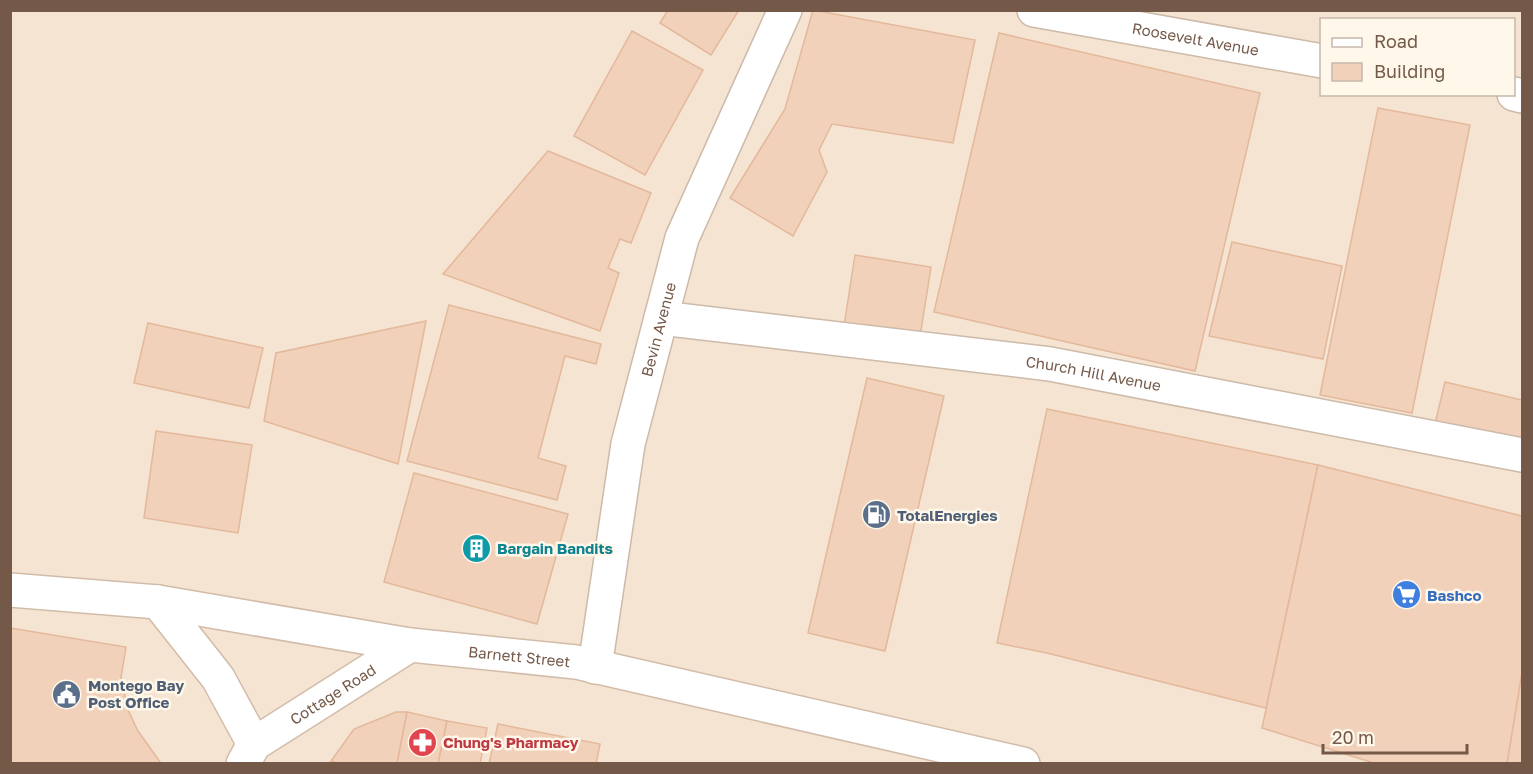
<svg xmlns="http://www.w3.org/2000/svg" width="1533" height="774" font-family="'Golos Text',sans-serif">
	<rect width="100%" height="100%" fill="#fcf3e3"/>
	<path fill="#f4e4d1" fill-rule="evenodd" d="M11,11h1511v752h-1511zM1322,20h192v74h-192z"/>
	<g fill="#f1d1ba" stroke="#e4b89b" stroke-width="1.5">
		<polygon points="668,10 739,10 711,55 660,23"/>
		<polygon points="813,10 975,40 953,143 832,124 819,150 827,172 793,236 730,198 785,109"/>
		<polygon points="632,31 703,70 645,175 574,136"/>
		<polygon points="999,33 1260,93 1195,371 934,312"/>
		<polygon points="1378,108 1470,125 1412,413 1320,395"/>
		<polygon points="548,151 651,193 631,243 620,239 608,268 619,273 600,331 443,274"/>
		<polygon points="1232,242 1342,266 1323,359 1209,336"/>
		<polygon points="855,255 931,267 920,337 844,326"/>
		<polygon points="449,305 601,344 596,364 565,356 538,458 566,466 557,500 407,461"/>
		<polygon points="426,321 398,464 264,421 276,353"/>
		<polygon points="148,323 263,348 249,408 134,383"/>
		<polygon points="867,378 944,396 885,651 808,633"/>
		<polygon points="1445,382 1522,400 1522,449 1434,428"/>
		<polygon points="1047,409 1318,465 1266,708 1047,653 997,643"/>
		<polygon points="156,431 252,445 238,533 144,518"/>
		<polygon points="1318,465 1522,516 1522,673 1507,764 1377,764 1262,728"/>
		<polygon points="414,473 568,514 537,624 384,582"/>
		<polygon points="10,628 126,647 121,678 128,710 138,731 160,762 163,764 10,764"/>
		<polygon points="1522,673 1522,764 1507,764"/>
		<polygon points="396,712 407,712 397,764 340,764 331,761 354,729"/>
		<polygon points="407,712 447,721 438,764 397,764"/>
		<polygon points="447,721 487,728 480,764 438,764"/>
		<polygon points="498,724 600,744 596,764 489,764"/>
	</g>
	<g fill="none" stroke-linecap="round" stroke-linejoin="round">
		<defs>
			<g id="street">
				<path id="s1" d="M1034,10l288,51"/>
				<polyline points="1514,94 1522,96"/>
				<path id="s2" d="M661,318l389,46 472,91"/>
				<path id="s3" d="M595,667l33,-223 54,-206 103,-228"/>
			</g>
			<g id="secondary">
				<path id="s4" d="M10,590l148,12 252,43 166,17 447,102"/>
				<polyline points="158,602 218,678 254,744"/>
				<path id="s5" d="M243,764l11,-20 156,-99"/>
			</g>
		</defs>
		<use href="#street" stroke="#cdbaa9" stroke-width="36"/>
		<use href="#secondary" stroke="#d2bca9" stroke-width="36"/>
		<use href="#street" stroke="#fff" stroke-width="33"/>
		<use href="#secondary" stroke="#fff" stroke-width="33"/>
	</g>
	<defs>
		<symbol id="fuel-disc" viewBox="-11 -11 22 22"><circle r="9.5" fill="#5c6f8a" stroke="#fff7e9"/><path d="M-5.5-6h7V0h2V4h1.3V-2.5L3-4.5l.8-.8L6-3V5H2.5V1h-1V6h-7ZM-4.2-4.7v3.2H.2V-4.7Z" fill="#fff"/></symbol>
		<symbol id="building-disc" viewBox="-11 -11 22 22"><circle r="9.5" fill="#0f9aa8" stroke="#fff7e9"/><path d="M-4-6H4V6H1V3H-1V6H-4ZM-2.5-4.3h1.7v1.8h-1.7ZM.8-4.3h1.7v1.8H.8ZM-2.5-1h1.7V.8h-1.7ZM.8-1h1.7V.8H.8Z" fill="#fff"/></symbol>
		<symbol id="supermarket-disc" viewBox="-11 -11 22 22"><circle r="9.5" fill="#3f7fe0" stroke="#fff7e9"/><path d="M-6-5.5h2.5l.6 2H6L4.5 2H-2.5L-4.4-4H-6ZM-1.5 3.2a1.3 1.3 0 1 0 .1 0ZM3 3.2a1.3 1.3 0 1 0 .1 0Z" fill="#fff"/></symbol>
		<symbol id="civic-disc" viewBox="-11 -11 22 22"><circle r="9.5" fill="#5c6f8a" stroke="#fff7e9"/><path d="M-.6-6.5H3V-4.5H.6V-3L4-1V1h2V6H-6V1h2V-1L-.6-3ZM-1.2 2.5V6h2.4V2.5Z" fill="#fff"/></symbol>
		<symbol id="pharmacy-disc" viewBox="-11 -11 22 22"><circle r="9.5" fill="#e0444e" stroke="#fff7e9"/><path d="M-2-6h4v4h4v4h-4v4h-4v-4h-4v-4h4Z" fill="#fff"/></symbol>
	</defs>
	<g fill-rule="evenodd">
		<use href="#fuel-disc" x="860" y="498" width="33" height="33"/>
		<use href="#building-disc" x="460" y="532" width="33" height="33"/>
		<use href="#supermarket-disc" x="1390" y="578" width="33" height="33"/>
		<use href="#civic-disc" x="50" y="678" width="33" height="33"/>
		<use href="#pharmacy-disc" x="406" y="726" width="33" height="33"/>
	</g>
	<g text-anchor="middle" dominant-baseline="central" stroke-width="5" stroke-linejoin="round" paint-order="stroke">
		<g font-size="15" fill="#745949" stroke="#fff7e9">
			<text stroke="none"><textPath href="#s1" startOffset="164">Roosevelt Avenue</textPath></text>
			<text stroke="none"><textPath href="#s3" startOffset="344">Bevin Avenue</textPath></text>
			<text stroke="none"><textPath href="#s2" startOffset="436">Church Hill Avenue</textPath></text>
			<text stroke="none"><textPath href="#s4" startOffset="514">Barnett Street</textPath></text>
			<text stroke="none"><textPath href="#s5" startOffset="116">Cottage Road</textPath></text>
		</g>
		<g font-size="15" font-weight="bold" fill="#4e5e75" stroke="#fff7e9" text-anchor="start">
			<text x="897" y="515">TotalEnergies</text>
			<text x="88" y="685">Montego Bay<tspan x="88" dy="17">Post Office</tspan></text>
		</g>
		<g font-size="15" font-weight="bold" fill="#0d838f" stroke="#fff7e9" text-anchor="start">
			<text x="497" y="548">Bargain Bandits</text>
		</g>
		<g font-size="15" font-weight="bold" fill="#366cbe" stroke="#fff7e9" text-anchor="start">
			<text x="1427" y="595">Bashco</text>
		</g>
		<g font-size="15" font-weight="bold" fill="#be3a42" stroke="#fff7e9" text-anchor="start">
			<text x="443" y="742">Chung's Pharmacy</text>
		</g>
	</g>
	<rect width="1533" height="774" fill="none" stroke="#745949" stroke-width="24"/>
	<rect x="1320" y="18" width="195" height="78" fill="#fff7e9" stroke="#c7b8a9" stroke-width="1.5"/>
	<rect x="1332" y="38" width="30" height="9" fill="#ffffff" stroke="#c7b8a9" stroke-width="1.5"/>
	<text x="1374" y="48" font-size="18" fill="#745949">Road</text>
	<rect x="1332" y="63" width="30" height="18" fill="#f1d1ba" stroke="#c7b8a9" stroke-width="1.5"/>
	<text x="1374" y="78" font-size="18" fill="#745949">Building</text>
	<path d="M1323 744v9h144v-9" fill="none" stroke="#745949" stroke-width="3"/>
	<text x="1332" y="744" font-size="18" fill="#745949" stroke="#fff7e9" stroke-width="4.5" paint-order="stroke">20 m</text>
</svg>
